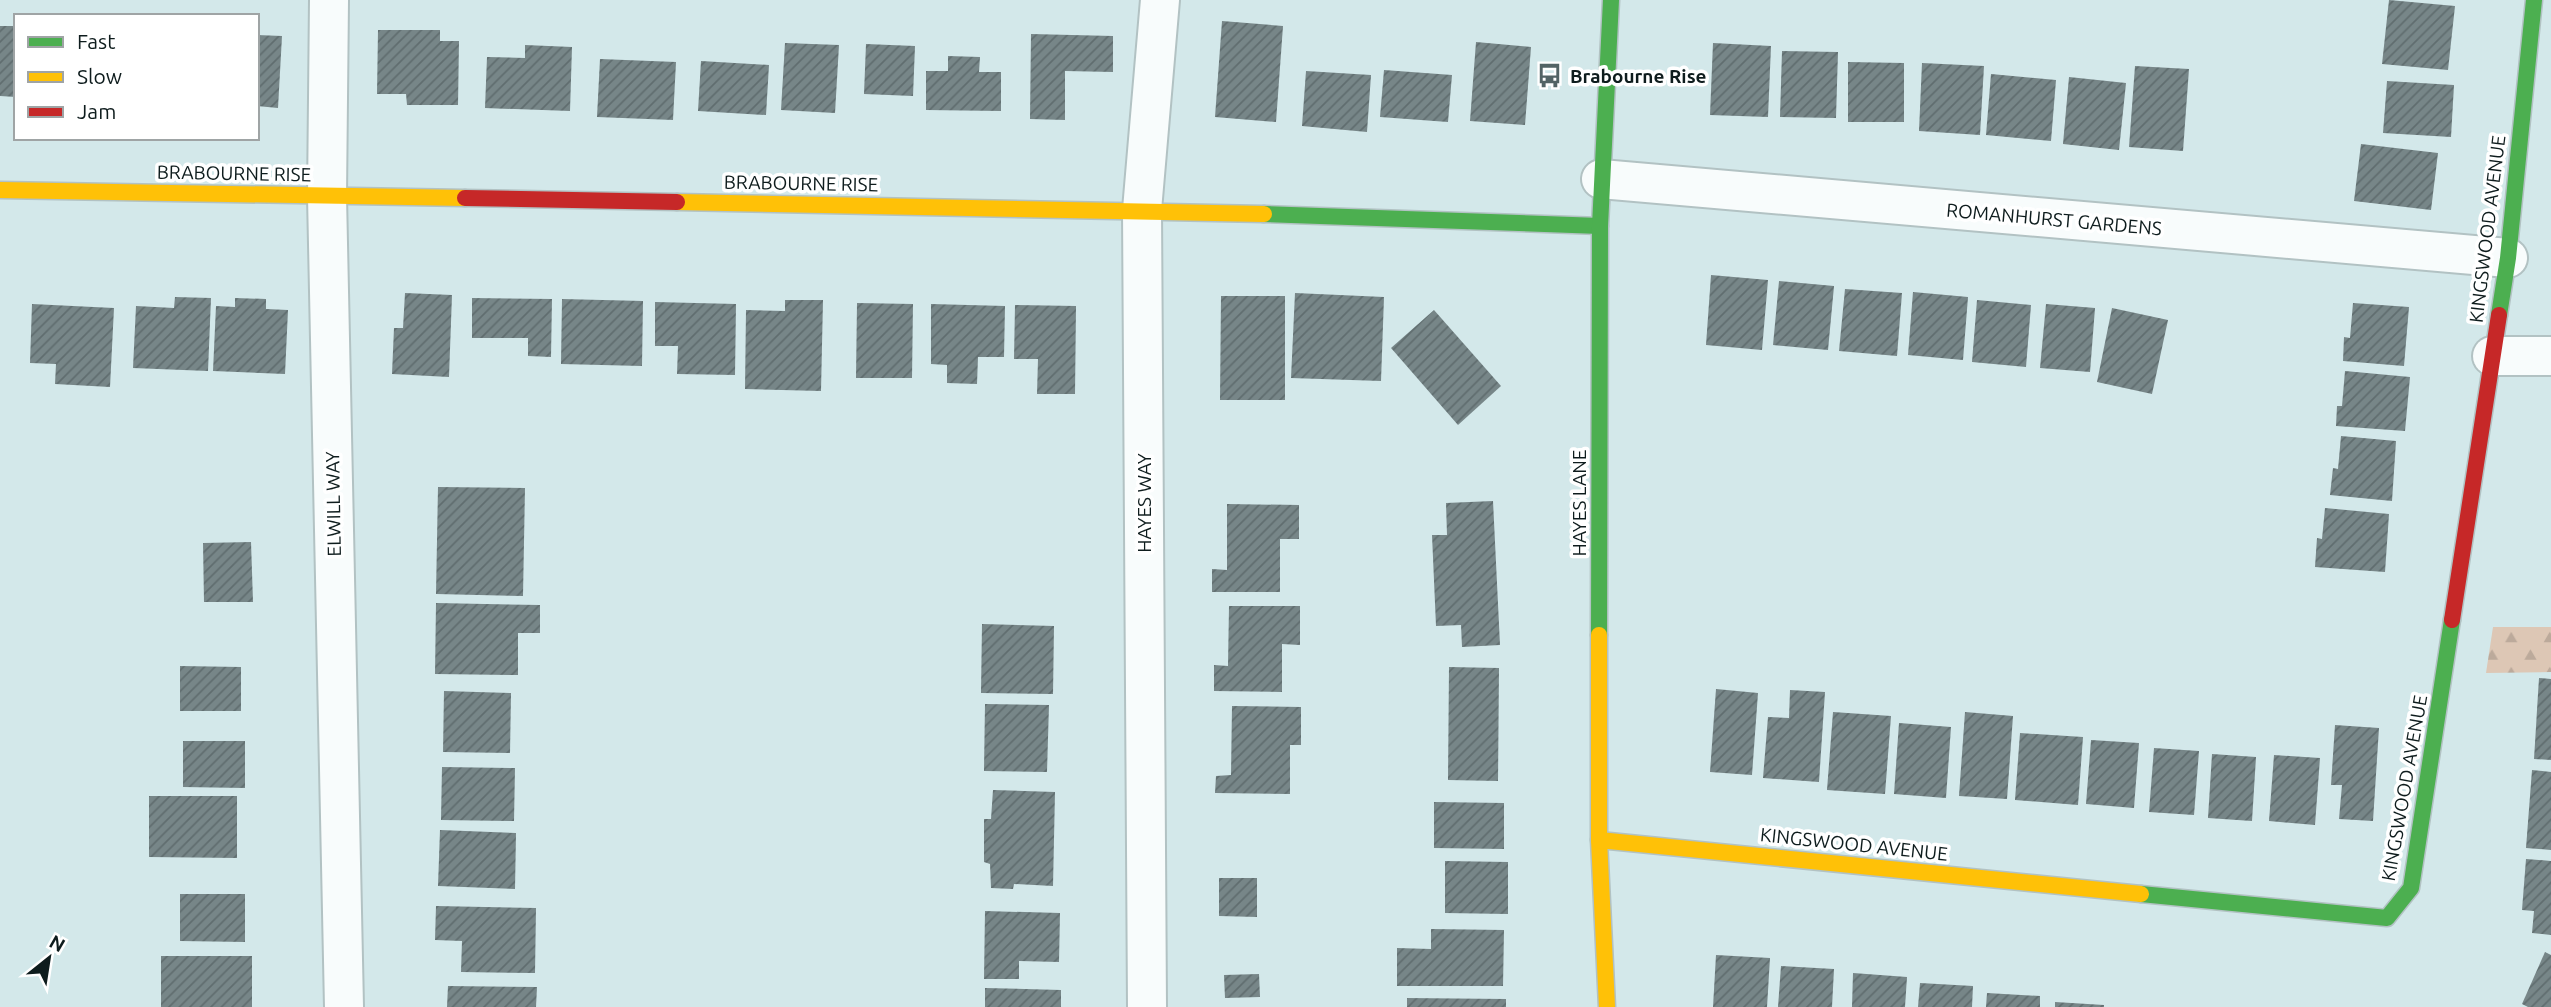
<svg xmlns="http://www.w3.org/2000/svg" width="2551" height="1007" font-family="Ubuntu,sans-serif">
	<defs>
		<pattern id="forest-firs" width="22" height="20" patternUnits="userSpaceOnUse" patternTransform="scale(1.75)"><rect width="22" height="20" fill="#ddc7b5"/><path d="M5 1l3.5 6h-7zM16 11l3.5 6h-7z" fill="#bcaa9b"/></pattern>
		<pattern id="building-hatch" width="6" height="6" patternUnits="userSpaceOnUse" patternTransform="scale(1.75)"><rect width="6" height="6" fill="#778688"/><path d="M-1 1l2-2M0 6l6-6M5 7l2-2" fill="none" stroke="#606d6f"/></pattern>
	</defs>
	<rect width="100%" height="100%" fill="#d3e8ea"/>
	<polygon fill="url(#forest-firs)" points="2493,627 2551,627 2551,672 2486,673"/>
	<g fill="url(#building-hatch)">
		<polygon points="2389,0 2455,6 2448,70 2382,64"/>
		<polygon points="1222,21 1283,26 1276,122 1215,117"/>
		<polygon points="0,26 16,26 16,97 0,96"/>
		<polygon points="378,30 440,30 440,41 459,41 458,105 407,105 406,94 377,94"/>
		<polygon points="1031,34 1113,36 1113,72 1065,71 1065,120 1030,119"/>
		<polygon points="257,35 282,36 278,108 257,106"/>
		<polygon points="1476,42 1531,47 1525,125 1470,121"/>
		<polygon points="785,43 839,45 835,113 781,110"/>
		<polygon points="1713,43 1771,46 1768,117 1710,115"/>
		<polygon points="866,44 915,46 913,96 864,94"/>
		<polygon points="525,45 572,47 570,111 485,108 487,57 525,58"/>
		<polygon points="1782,51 1838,52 1836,118 1780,117"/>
		<polygon points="948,56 980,57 979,72 1001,72 1001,111 926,110 926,71 948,71"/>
		<polygon points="600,59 676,62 673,120 597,117"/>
		<polygon points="701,61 769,65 766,115 698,111"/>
		<polygon points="1848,62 1904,63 1904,122 1848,122"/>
		<polygon points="1922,63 1984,66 1980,135 1919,131"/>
		<polygon points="2135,66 2189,69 2183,151 2129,147"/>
		<polygon points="1384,70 1452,75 1448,122 1380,117"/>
		<polygon points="1306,71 1371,75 1367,132 1302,126"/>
		<polygon points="1991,74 2056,80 2051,141 1986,135"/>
		<polygon points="2069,77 2126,83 2119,150 2063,144"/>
		<polygon points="2387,81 2454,85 2451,137 2383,133"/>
		<polygon points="2361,144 2438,153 2431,210 2354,201"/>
		<polygon points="1711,275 1768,280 1762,350 1706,345"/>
		<polygon points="1779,281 1834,286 1828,350 1773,345"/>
		<polygon points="1845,289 1902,293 1897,356 1839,351"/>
		<polygon points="1913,292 1968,297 1963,360 1908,355"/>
		<polygon points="405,293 452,295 449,377 392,374 394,328 403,328"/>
		<polygon points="1295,293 1384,297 1381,381 1291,378"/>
		<polygon points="1221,296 1285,296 1285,400 1220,400"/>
		<polygon points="175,297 211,298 208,371 133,368 136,306 174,308"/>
		<polygon points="235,298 266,299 266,309 288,310 285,374 213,371 216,306 235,307"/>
		<polygon points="472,298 552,299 551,357 528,356 528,338 472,338"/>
		<polygon points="562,299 643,301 642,366 561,364"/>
		<polygon points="785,300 823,300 821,391 745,389 746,310 785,311"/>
		<polygon points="1977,300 2031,305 2026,367 1972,362"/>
		<polygon points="655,302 736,304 735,375 677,374 678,346 655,346"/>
		<polygon points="857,303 913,304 912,378 856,378"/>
		<polygon points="2353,303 2409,307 2404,366 2343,361 2344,337 2350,338"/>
		<polygon points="32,304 114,308 110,387 55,384 56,364 30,363"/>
		<polygon points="931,304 1005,306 1004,357 978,357 977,384 947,383 947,365 931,364"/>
		<polygon points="2046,304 2095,308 2090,372 2040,368"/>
		<polygon points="1015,305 1076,306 1075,394 1037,394 1038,359 1014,359"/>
		<polygon points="2112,308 2168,320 2152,394 2097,382"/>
		<polygon points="1434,310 1501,386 1458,425 1391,348"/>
		<polygon points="2345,371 2410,377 2405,431 2336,426 2337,406 2342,406"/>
		<polygon points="2341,436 2396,441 2392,501 2330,495 2333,468 2338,469"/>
		<polygon points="438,487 525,488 523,596 436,594"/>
		<polygon points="1493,501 1500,645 1462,647 1461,625 1436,626 1432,535 1447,535 1446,503"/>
		<polygon points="1227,504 1299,505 1299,539 1280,539 1280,592 1212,592 1212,569 1227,570"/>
		<polygon points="2325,508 2389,514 2385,572 2315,567 2317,538 2322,539"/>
		<polygon points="251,542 253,602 204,602 203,543"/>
		<polygon points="436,603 540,605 540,633 518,633 518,675 435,674"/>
		<polygon points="1229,606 1300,606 1300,645 1282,644 1282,692 1214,691 1214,665 1228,666"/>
		<polygon points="982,624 1054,626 1053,694 981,693"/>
		<polygon points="180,666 241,667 241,711 180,711"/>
		<polygon points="1449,667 1499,668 1498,781 1448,780"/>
		<polygon points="2539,678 2551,679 2551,760 2534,759"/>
		<polygon points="1716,689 1758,693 1752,775 1710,772"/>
		<polygon points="1790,690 1825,692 1819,782 1763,778 1768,717 1789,718"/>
		<polygon points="444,691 511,693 510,753 443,752"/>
		<polygon points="985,704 1049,705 1047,772 984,771"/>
		<polygon points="1232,706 1301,707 1301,745 1290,745 1290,794 1215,793 1216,776 1231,775"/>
		<polygon points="1833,712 1891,716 1885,794 1827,790"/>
		<polygon points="1965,712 2013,716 2007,799 1959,796"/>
		<polygon points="1899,723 1951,727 1946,798 1894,794"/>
		<polygon points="2335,725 2379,728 2373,821 2339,819 2342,785 2331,785"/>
		<polygon points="2020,733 2083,737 2078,805 2015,800"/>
		<polygon points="2091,740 2139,743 2134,808 2086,804"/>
		<polygon points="183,741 245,741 245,788 183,787"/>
		<polygon points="2154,748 2199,751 2194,815 2149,812"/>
		<polygon points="2212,754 2256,757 2252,821 2208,818"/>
		<polygon points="2274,755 2320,758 2315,825 2269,821"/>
		<polygon points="442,767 515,768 514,821 441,820"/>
		<polygon points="2532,770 2551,772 2551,850 2526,848"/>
		<polygon points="993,790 1055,792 1053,886 1014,884 1013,889 991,888 990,864 984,862 984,819 991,819"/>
		<polygon points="149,796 237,796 237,858 149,857"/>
		<polygon points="1434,802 1504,803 1504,849 1434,848"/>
		<polygon points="440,830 516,833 515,889 438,886"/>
		<polygon points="2526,859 2551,861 2551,935 2532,933 2534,911 2522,910"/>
		<polygon points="1445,861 1508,862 1508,914 1445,913"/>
		<polygon points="1219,878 1257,878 1257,917 1219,916"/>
		<polygon points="180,894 245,894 245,942 180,941"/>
		<polygon points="436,906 536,908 535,973 461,972 462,941 435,940"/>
		<polygon points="985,911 1060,913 1059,962 1019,961 1019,979 984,979"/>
		<polygon points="1431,929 1504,930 1503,986 1397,986 1397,948 1431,949"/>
		<polygon points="2545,952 2551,955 2551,1007 2528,1007 2522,1004"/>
		<polygon points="1716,955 1770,958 1767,1007 1713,1007"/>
		<rect x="161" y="956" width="91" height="51"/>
		<polygon points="1781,966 1834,969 1832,1007 1778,1007"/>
		<polygon points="1853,973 1907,977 1905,1007 1852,1007"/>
		<polygon points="1259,974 1260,997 1225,998 1224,975"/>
		<polygon points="1920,983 1973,986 1972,1007 1918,1007"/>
		<polygon points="448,986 537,987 536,1007 447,1007"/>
		<polygon points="985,988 1061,990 1061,1007 985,1007"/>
		<polygon points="1987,993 2040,996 2040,1007 1986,1007"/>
		<polygon points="1407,998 1506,999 1506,1007 1407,1007"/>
		<polygon points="2055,1002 2104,1005 2104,1007 2055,1007"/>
	</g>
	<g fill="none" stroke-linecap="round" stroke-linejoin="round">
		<defs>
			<g id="street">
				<polyline points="329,0 327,196 344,1007"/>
				<polyline points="1601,179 2508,258"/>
				<polyline points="2492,356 2551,356"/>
				<polyline points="1147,1007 1142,210 1160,0"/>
			</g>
			<g id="fast">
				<polyline points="1264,214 1600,226"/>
				<polyline points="2499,315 2508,258 2534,0"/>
				<polyline points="1599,635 1600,226 1611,0"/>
				<polyline points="2141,894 2387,918 2411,888 2452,620"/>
			</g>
			<g id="slow">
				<polyline points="0,190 465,198"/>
				<polyline points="677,202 1264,214"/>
				<polyline points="1599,635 1599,840 1607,1007"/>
				<polyline points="1599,840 2141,894"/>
			</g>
			<g id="jam">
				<polyline points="465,198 677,202"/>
				<polyline points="2452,620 2499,315"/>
			</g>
		</defs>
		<use href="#street" stroke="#b2c2c3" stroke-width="42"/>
		<use href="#fast" stroke="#b2c2c3" stroke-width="19"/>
		<use href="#slow" stroke="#b2c2c3" stroke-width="19"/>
		<use href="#jam" stroke="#b2c2c3" stroke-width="19"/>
		<use href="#street" stroke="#f8fcfc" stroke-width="38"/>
		<use href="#fast" stroke="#4caf50" stroke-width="16"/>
		<use href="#slow" stroke="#ffc107" stroke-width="16"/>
		<use href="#jam" stroke="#c62828" stroke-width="16"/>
	</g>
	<defs>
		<symbol id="bus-bare" viewBox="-9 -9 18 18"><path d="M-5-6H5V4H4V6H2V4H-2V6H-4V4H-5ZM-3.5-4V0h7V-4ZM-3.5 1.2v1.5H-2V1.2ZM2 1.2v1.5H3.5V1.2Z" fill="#536365" stroke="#fff" stroke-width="2.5" paint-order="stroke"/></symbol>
	</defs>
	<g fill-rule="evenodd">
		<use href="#bus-bare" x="1532" y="58" width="35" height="35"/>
	</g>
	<g text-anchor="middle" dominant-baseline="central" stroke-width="7" stroke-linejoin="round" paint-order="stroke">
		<g font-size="19" font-weight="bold" fill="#0e1c1d" stroke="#fff" text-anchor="start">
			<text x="1570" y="76">Brabourne Rise</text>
		</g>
		<g font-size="19" fill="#0e1c1d" stroke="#fff">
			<text transform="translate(234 173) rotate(1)">BRABOURNE RISE</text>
			<text transform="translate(801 183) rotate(1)">BRABOURNE RISE</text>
			<text transform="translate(2054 219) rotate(5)">ROMANHURST GARDENS</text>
			<text transform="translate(2487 229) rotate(-83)">KINGSWOOD AVENUE</text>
			<text transform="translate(1144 503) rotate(-90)">HAYES WAY</text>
			<text transform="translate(1579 503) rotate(-90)">HAYES LANE</text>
			<text transform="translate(333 504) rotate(-91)">ELWILL WAY</text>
			<text transform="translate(2404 788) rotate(-80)">KINGSWOOD AVENUE</text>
			<text transform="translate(1854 844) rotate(6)">KINGSWOOD AVENUE</text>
		</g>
	</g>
	<rect x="14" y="14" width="245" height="126" fill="#ffffff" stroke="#9fa4a5" stroke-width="2"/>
	<rect x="28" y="37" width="35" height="10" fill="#4caf50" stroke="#9fa4a5" stroke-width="2"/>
	<text x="77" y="49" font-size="21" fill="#0e1c1d">Fast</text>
	<rect x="28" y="72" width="35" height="10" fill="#ffc107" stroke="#9fa4a5" stroke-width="2"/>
	<text x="77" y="84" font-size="21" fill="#0e1c1d">Slow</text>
	<rect x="28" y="107" width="35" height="10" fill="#c62828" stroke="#9fa4a5" stroke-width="2"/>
	<text x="77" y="119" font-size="21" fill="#0e1c1d">Jam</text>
	<g transform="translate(49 958) rotate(30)" stroke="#ffffff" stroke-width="5" paint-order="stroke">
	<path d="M0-5L12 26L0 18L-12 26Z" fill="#0e1c1d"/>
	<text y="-10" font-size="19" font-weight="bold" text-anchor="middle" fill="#0e1c1d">N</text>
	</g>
</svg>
